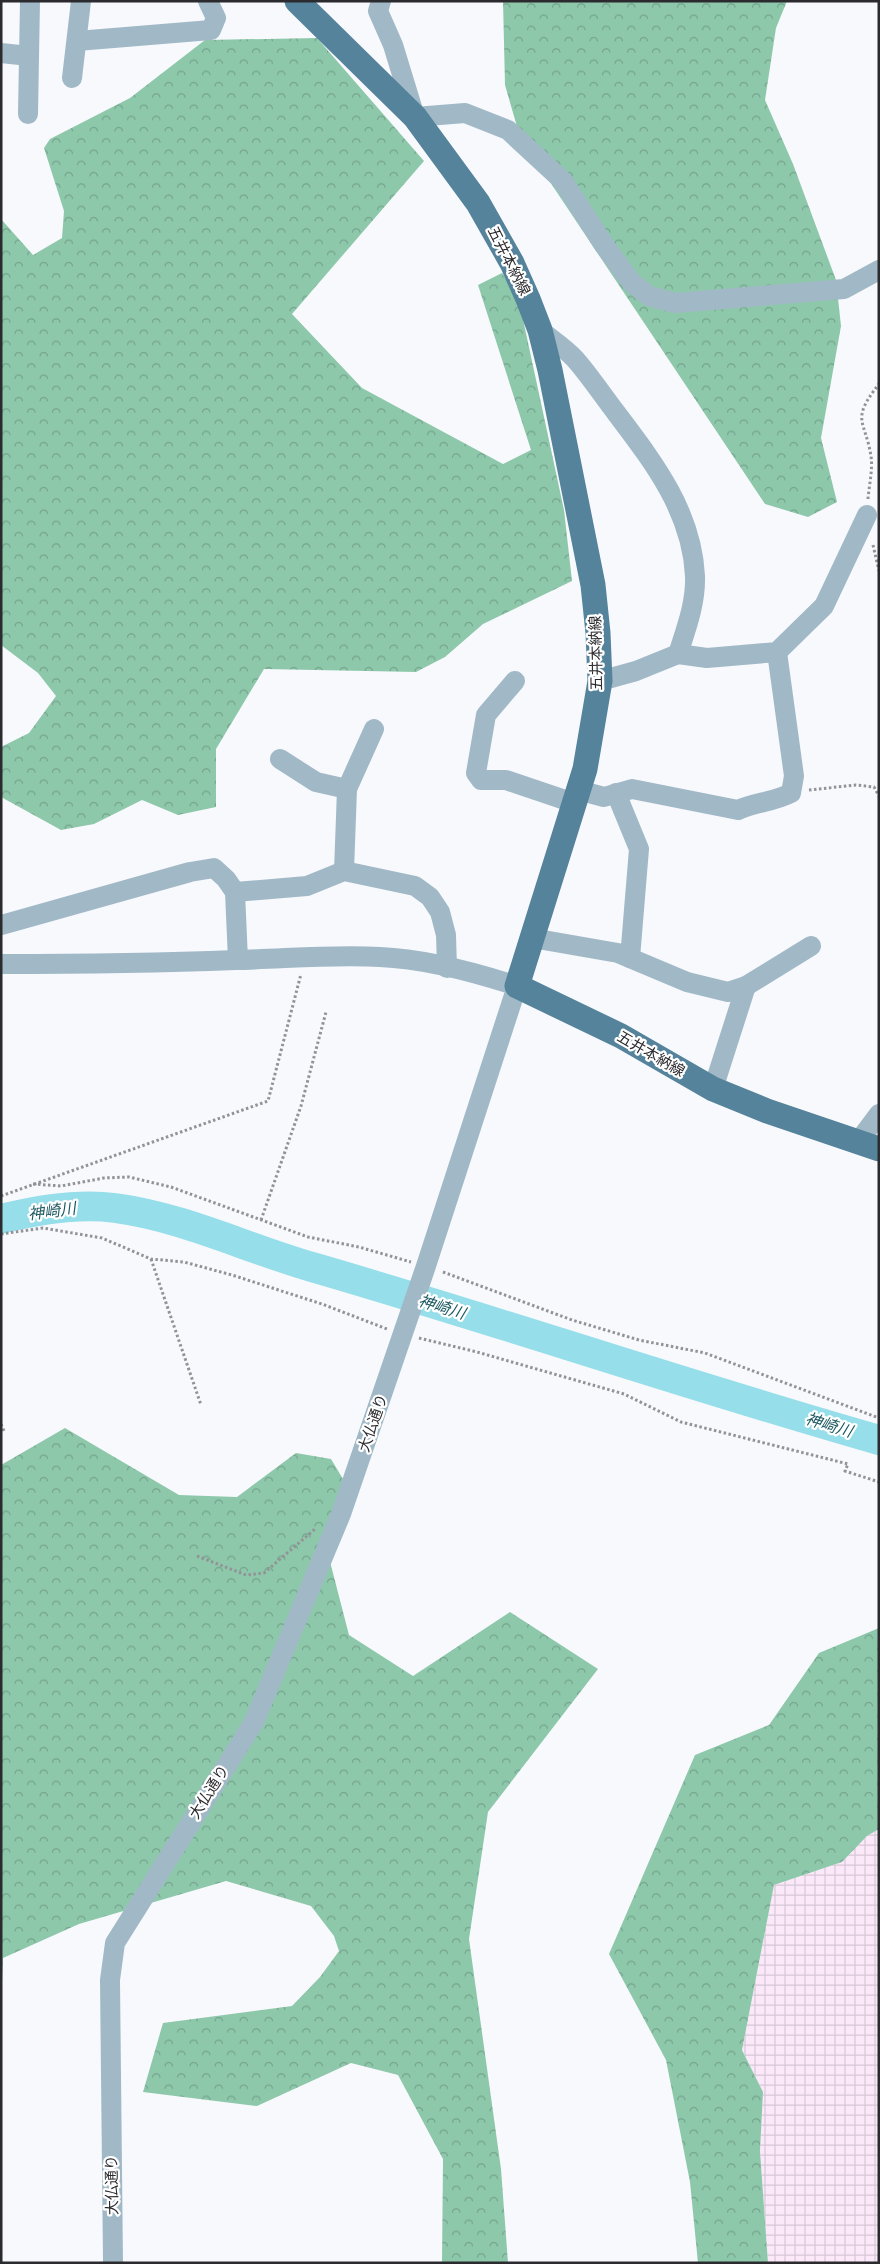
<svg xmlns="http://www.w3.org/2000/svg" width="880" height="2264" font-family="'Zilla Slab','Noto Sans JP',serif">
	<defs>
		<pattern id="industrial-grid" width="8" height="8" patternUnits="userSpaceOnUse" patternTransform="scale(1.25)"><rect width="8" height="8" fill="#fbe9fa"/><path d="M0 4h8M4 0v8" fill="none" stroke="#d7c8d7"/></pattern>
		<pattern id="forest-crowns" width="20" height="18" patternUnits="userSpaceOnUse" patternTransform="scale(1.25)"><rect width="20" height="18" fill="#8ec8ab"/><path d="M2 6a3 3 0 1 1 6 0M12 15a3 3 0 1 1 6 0" fill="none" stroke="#74a38c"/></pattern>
	</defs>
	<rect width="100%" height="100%" fill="#f8f9fd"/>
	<polygon fill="url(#industrial-grid)" points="879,1829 879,2263 768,2263 760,2151 763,2092 742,2050 774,1885 842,1862 867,1836"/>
	<g fill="url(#forest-crowns)">
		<polygon points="503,1 787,1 776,28 765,100 793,164 836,280 841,326 821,438 837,502 808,517 765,504 520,137 505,85"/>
		<polygon points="317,38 424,161 292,314 362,388 503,464 531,450 478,285 502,273 518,296 564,510 572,581 483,624 445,657 416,672 264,669 216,749 216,807 178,815 142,800 94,824 61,830 1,797 1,747 29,733 56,696 38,673 1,645 1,219 33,255 62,238 64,211 44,148 50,139 130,98 205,40"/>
		<polygon points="65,1428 179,1495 237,1497 296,1453 331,1459 346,1484 327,1550 349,1635 413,1676 510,1612 598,1669 488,1812 469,1939 501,2169 508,2263 442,2263 443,2159 398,2075 351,2063 257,2106 143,2092 163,2023 292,2006 320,1977 339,1951 334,1936 311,1906 226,1881 79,1924 3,1958 1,2008 1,1465"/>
		<polygon points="879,1628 879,1829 867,1836 842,1862 774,1885 742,2050 763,2092 760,2151 768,2263 698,2263 690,2182 666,2060 609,1954 695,1755 769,1725 819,1653"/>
	</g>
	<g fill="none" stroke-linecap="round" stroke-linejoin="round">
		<path stroke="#95deea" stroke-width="30" d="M1,1219c36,-9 77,-16 114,-11 68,9 131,40 197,59 190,55 377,119 567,173"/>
		<g stroke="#929397" stroke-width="3" stroke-dasharray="2.5 2.5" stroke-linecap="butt">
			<path d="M868,499c1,-13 5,-30 3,-43 -6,-37 -21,-35 8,-72"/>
			<polyline points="873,545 879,571"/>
			<polyline points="809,790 856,785 874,787 879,796"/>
			<polyline points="33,1184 61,1186 104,1178 129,1177 171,1187 308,1237 359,1247 411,1262"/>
			<polyline points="1,1196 268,1101 301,974"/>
			<polyline points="261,1220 301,1106 326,1012"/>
			<polyline points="1,1234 43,1228 102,1238 151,1259 184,1262 232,1275 322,1304 387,1329"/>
			<polyline points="151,1259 201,1405"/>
			<polyline points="443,1272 572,1320 639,1340 705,1353 879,1418"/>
			<polyline points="419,1338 477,1352 624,1394 681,1422 848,1464 845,1471 879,1482"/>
			<polyline points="1,1424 4,1431 1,1432"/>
			<polyline points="197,1556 246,1575 264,1573 315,1529"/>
		</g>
		<g stroke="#a1b9c7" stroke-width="20">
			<polyline points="381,1 378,11 393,45 415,117 465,113 508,130 563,181 604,245 632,283 649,296 675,303 844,289 879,270"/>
			<polyline points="77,41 211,30 216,18 208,1"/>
			<polyline points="1,53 29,56"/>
			<polyline points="72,78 81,1"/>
			<polyline points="28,114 30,1"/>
			<path d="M540,330c11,9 25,18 35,29 15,17 28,37 42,55 37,49 75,98 78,162 1,27 -9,53 -17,78l-42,17 -36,10"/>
			<polyline points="678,654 707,658 777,652 824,606 867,515"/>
			<polyline points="515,681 486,715 476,773 481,780 506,780 574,803"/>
			<polyline points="280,759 316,782 347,789"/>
			<path d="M578,790l26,7 28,-8 106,21c18,-8 36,-8 53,-17l3,-17 -17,-124"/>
			<polyline points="616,793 639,849 630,958"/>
			<polyline points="344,871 347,789 374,729"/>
			<polyline points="235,892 307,886 344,871 415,886 430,897 440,912 446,935 447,968"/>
			<polyline points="1,925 190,872 214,868 226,879 235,892 238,960"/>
			<polyline points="532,938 618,953 687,982 728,992 746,986 811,946"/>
			<path d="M1,964c79,0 157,-1 235,-4 49,-1 96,-6 144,-3 47,2 94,15 137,29l-91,280 -85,248 -87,208 -139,221 -5,37 3,283"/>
			<polyline points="713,1089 746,986"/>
			<polyline points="858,1142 879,1114"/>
		</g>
		<polyline stroke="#54839b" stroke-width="25" points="297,1 415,117 478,203 512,263 528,299 540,330 550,370 593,585 598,633 600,681 585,769 517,986 621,1036 713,1089 767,1111 879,1149"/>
	</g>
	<g text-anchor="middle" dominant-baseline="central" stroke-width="4.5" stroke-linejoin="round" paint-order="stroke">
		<g font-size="15" fill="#2b2b2f" stroke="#fff">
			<text transform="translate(509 261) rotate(63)">五井本納線</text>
			<text transform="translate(596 653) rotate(-91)">五井本納線</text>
			<text transform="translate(651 1054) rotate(30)">五井本納線</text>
			<text transform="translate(373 1423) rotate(-71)">大仏通り</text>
			<text transform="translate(209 1792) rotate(-58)">大仏通り</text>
			<text transform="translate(112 2185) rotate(-91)">大仏通り</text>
		</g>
		<g font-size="16" font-style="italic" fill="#1c5962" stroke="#fff">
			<text transform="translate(52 1211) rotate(-7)">神崎川</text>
			<text transform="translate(442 1307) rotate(17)">神崎川</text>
			<text transform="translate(829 1425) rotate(17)">神崎川</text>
		</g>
	</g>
	<rect width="880" height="2264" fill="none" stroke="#2b2b2f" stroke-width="5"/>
</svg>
